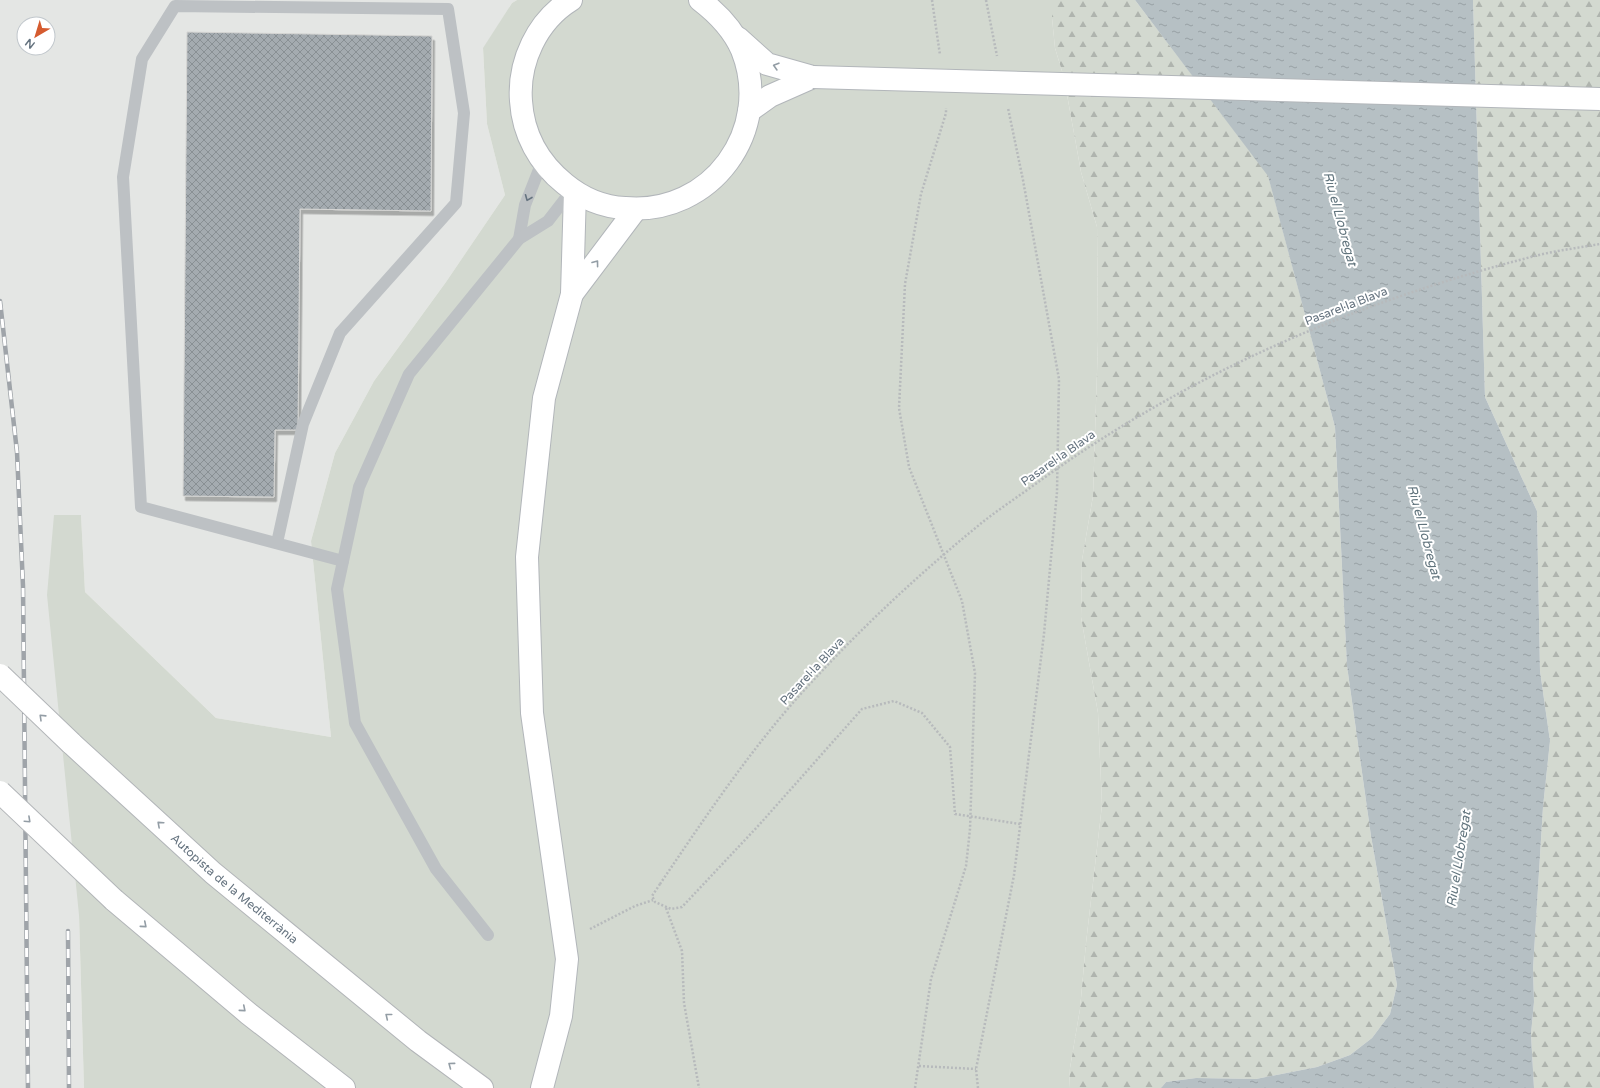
<svg xmlns="http://www.w3.org/2000/svg" width="1600" height="1088" font-family="'Varela Round',sans-serif">
	<defs>
		<pattern id="forest-firs" width="22" height="20" patternUnits="userSpaceOnUse"><rect width="22" height="20" fill="#d3d9d0"/><path d="M5 1l3.5 6h-7zM16 11l3.5 6h-7z" fill="#afb4ae"/></pattern>
		<pattern id="water-ripples" width="26" height="14" patternUnits="userSpaceOnUse"><rect width="26" height="14" fill="#b6c0c4"/><path d="M2 4q2-2 4 0t4 0M15 11q2-2 4 0t4 0" fill="none" stroke="#98a0a4"/></pattern>
		<pattern id="building-cross-hatch" width="8" height="8" patternUnits="userSpaceOnUse"><rect width="8" height="8" fill="#a4abb0"/><path d="M0 0l8 8M0 8l8-8" fill="none" stroke="#899094"/></pattern>
		<filter id="shadow"><feDropShadow dx="2.5" dy="4.5" stdDeviation="0" flood-color="#0004"/></filter>
	</defs>
	<rect width="100%" height="100%" fill="#f4f4f0"/>
	<path fill="#e4e6e4" fill-rule="evenodd" d="M0,0h517l-5,3 -29,46 4,75 18,71 -59,87 -72,99 -39,72 -24,88 20,196 -115,-19 -131,-126 -4,-77 -2,400 5,173h-84zM24,24h24v24h-24z"/>
	<polygon fill="#d3d9d0" points="517,0 1052,0 1052,18 1055,48 1064,78 1081,172 1097,227 1098,341 1093,496 1082,560 1081,617 1098,713 1102,805 1086,943 1080,1009 1070,1068 1069,1088 84,1088 79,915 47,595 54,515 81,515 85,592 216,718 331,737 311,541 335,453 374,381 446,282 505,195 487,124 483,48 512,3"/>
	<g fill="url(#forest-firs)">
		<polygon points="1052,0 1135,0 1268,175 1335,427 1347,666 1371,836 1397,985 1390,1014 1372,1038 1350,1055 1317,1067 1256,1079 1196,1078 1166,1082 1161,1088 1069,1088 1070,1068 1080,1009 1086,943 1102,805 1098,713 1081,617 1082,560 1093,496 1098,341 1097,227 1081,172 1064,78 1055,48 1052,18"/>
		<polygon points="1473,0 1600,0 1600,1088 1534,1088 1531,1034 1534,1002 1533,969 1543,807 1550,741 1540,671 1537,511 1485,397"/>
	</g>
	<polygon fill="url(#water-ripples)" points="1135,0 1473,0 1485,397 1537,511 1540,671 1550,741 1543,807 1533,969 1534,1002 1531,1034 1534,1088 1161,1088 1166,1082 1196,1078 1256,1079 1317,1067 1350,1055 1372,1038 1390,1014 1397,985 1371,836 1347,666 1335,427 1268,176"/>
	<polygon fill="url(#building-cross-hatch)" stroke="#d5d5d3" filter="url(#shadow)" points="187,32 432,36 431,211 300,209 298,430 275,430 274,497 183,496"/>
	<g fill="none" stroke-linecap="round" stroke-linejoin="round">
		<defs>
			<g id="secondary">
				<path d="M571,0c-34,21 -53,62 -50,101 2,33 18,62 44,83 17,14 38,23 60,24 86,8 149,-78 117,-158 -9,-21 -25,-37 -42,-50"/>
				<polyline points="738,38 767,64 813,77"/>
				<polyline points="749,111 770,96 813,77"/>
				<polyline points="572,294 636,209"/>
				<polyline points="542,1088 561,1016 567,959 532,713 527,557 544,398 572,294 575,192"/>
			</g>
			<g id="highway">
				<path id="s1" d="M71,743l142,130 205,168 64,47"/>
				<polyline points="114,900 249,1014 344,1088"/>
			</g>
		</defs>
		<use href="#secondary" stroke="#b2b6ba" stroke-width="24"/>
		<use href="#highway" stroke="#b2b5b8" stroke-width="24"/>
		<g stroke="#b7babc" stroke-width="2.5" stroke-dasharray="2 2" stroke-linecap="butt">
			<polyline points="932,0 940,55"/>
			<polyline points="986,0 997,56"/>
			<polyline points="660,884 652,896 655,902 671,909 682,907 759,825 862,709 894,701 922,713 950,747 955,814 1020,824"/>
			<polyline points="666,908 682,951 684,1003 699,1088"/>
			<polyline points="590,929 635,906 653,900"/>
			<polyline points="919,1066 976,1069"/>
			<polyline points="915,1088 931,979 966,866 970,829 975,673 962,601 909,467 899,408 905,284 921,194 946,113 946,108"/>
			<polyline points="978,1088 976,1069 1014,875 1044,634 1057,492 1059,379 1023,180 1008,108"/>
		</g>
		<g stroke="#bdc1c4" stroke-width="12">
			<polyline points="519,239 525,205 542,162"/>
			<polyline points="277,543 303,424 340,333 456,203 464,113 448,9 175,6 142,59 123,177 141,507 343,561"/>
			<polyline points="488,935 436,869 355,723 337,589 359,487 409,374 519,239 548,221 572,190"/>
		</g>
		<use href="#secondary" stroke="#fff" stroke-width="22"/>
		<use href="#highway" stroke="#fff" stroke-width="22"/>
		<defs>
			<g id="rail">
				<polyline points="0,301 17,452 23,586 28,1088"/>
				<polyline points="68,931 69,1088"/>
			</g>
		</defs>
		<use href="#rail" stroke="#9fa4a9" stroke-width="4.5"/>
		<use href="#rail" stroke="#fff" stroke-width="3" stroke-dasharray="9" stroke-linecap="butt"/>
		<defs>
			<polyline id="secondary-bridge" points="813,77 1600,99"/>
			<g id="highway-bridge">
				<polyline points="0,675 71,743"/>
				<polyline points="0,792 114,900"/>
			</g>
		</defs>
		<use href="#secondary-bridge" stroke="#b2b6ba" stroke-width="24" stroke-linecap="butt"/>
		<use href="#highway-bridge" stroke="#b2b5b8" stroke-width="24" stroke-linecap="butt"/>
		<path stroke="#b7babc" stroke-width="2.5" stroke-dasharray="2 2" stroke-linecap="butt" d="M660,884c46,-68 92,-137 148,-198 54,-59 113,-114 176,-165 18,-14 38,-27 57,-41 149,-107 312,-177 490,-223 22,-6 46,-9 69,-13"/>
		<use href="#secondary-bridge" stroke="#fff" stroke-width="22"/>
		<use href="#highway-bridge" stroke="#fff" stroke-width="22"/>
	</g>
	<defs><path id="oneway-chevron" d="M-2-3.5L2.5 0L-2 3.5" fill="none" stroke-width="1.6" stroke-linecap="round" stroke-linejoin="round"/></defs>
	<g stroke="#939da5">
		<use href="#oneway-chevron" transform="translate(776 66) rotate(-164)"/>
		<use href="#oneway-chevron" transform="translate(596 263) rotate(-53)"/>
		<use href="#oneway-chevron" transform="translate(42 717) rotate(-136)"/>
		<use href="#oneway-chevron" transform="translate(28 820) rotate(43)"/>
		<use href="#oneway-chevron" transform="translate(160 824) rotate(-138)"/>
		<use href="#oneway-chevron" transform="translate(144 925) rotate(40)"/>
		<use href="#oneway-chevron" transform="translate(243 1009) rotate(40)"/>
		<use href="#oneway-chevron" transform="translate(388 1016) rotate(-141)"/>
		<use href="#oneway-chevron" transform="translate(451 1065) rotate(-143)"/>
	</g>
	<use stroke="#65737f" href="#oneway-chevron" transform="translate(528 198) rotate(112)"/>
	<g text-anchor="middle" dominant-baseline="central" stroke-width="4" stroke-linejoin="round" paint-order="stroke">
		<g font-size="12" fill="#65737f" stroke="#fff">
			<text transform="translate(1346 306) rotate(-21)">Pasarel·la Blava</text>
			<text transform="translate(1058 458) rotate(-35)">Pasarel·la Blava</text>
			<text transform="translate(812 671) rotate(-47)">Pasarel·la Blava</text>
			<text stroke="none"><textPath href="#s1" startOffset="219">Autopista de la Mediterrània</textPath></text>
		</g>
		<g font-size="13" font-style="italic" fill="#61747d" stroke="#fff">
			<text transform="translate(1340 219) rotate(75)">Riu el Llobregat</text>
			<text transform="translate(1424 532) rotate(75)">Riu el Llobregat</text>
			<text transform="translate(1459 859) rotate(-81)">Riu el Llobregat</text>
		</g>
	</g>
	<g transform="translate(36 36) rotate(218)"><circle r="19" fill="#ffffff" stroke="#c1c7cc"/>
	<path d="M0-3L7 15L0 10L-7 15Z" fill="#d55b2f"/>
	<text y="-6" font-size="11" font-weight="bold" text-anchor="middle" fill="#65737f">N</text>
	</g>
</svg>
